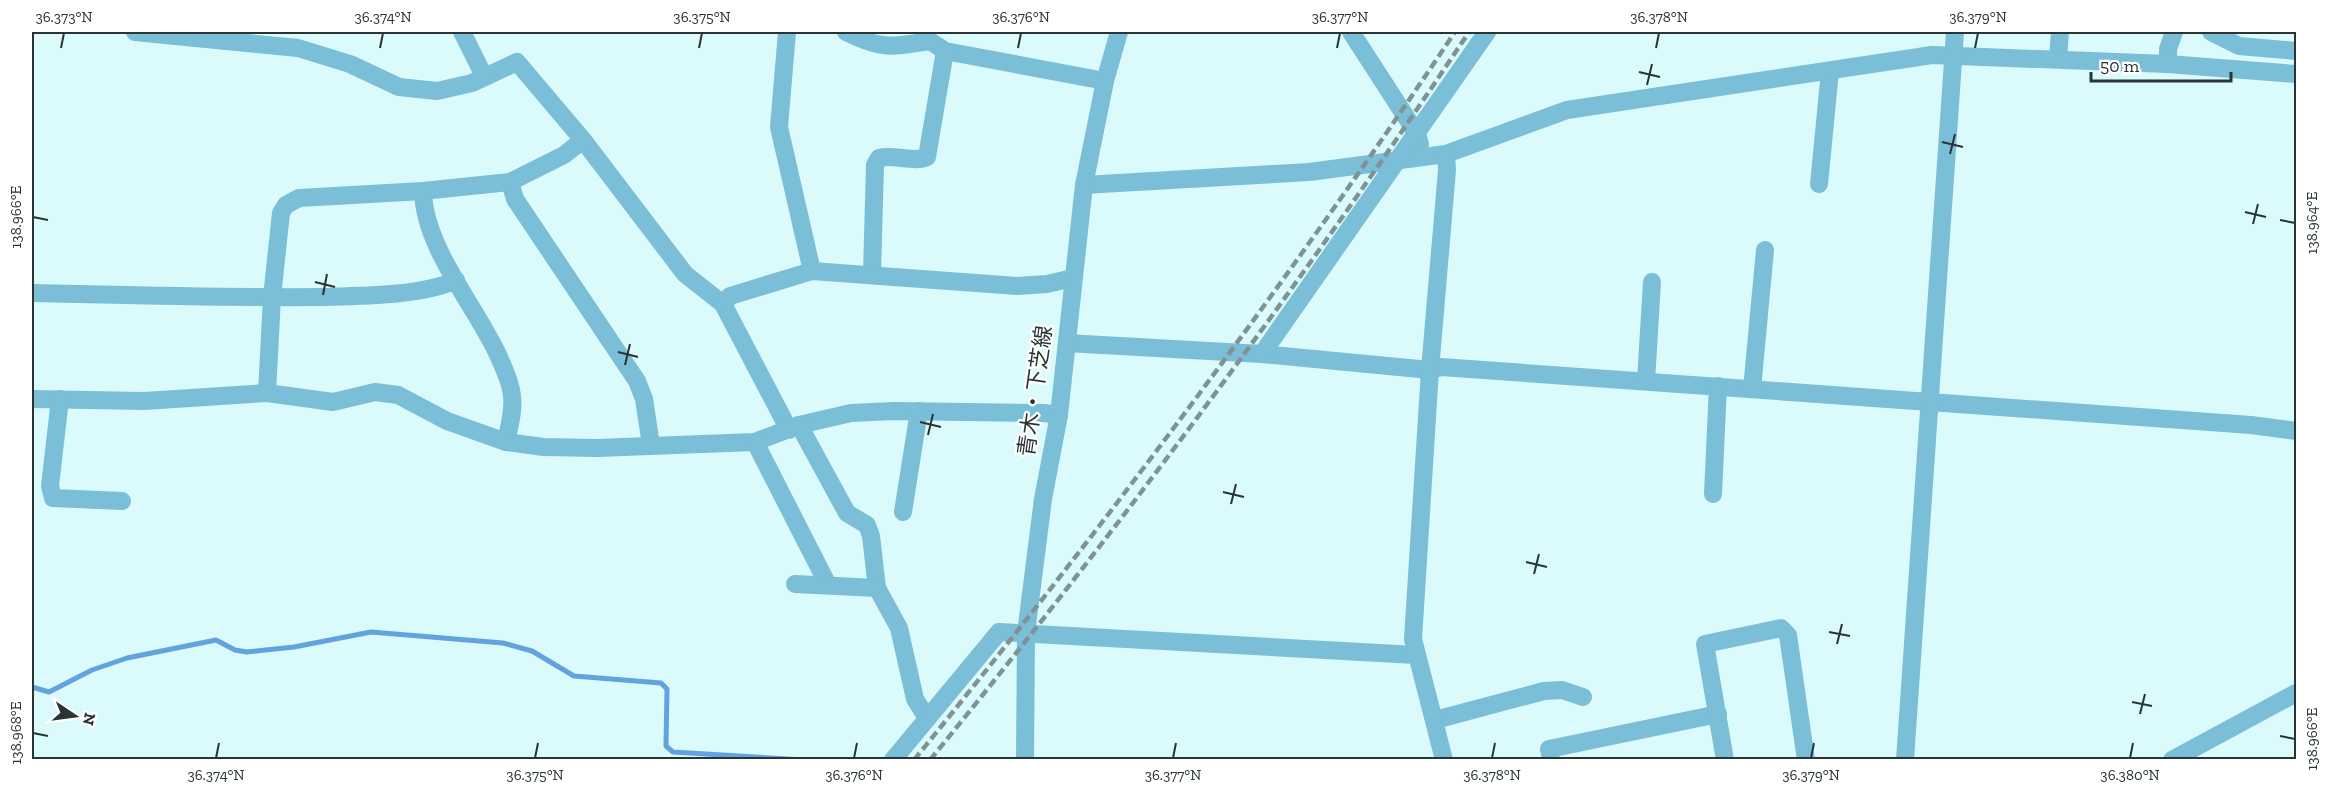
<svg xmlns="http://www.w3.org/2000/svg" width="2328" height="791" font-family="'Zilla Slab','Noto Sans JP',serif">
	<rect width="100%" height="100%" fill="#dbfafc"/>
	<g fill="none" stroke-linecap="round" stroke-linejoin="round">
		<polyline stroke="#61a3df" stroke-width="5" points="32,687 49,692 92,670 127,658 216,640 235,650 247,652 294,647 371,632 503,643 532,651 574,676 661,683 667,689 666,746 673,752 804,760"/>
		<g stroke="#7bbed8" stroke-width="18">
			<polyline points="135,32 298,48 350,64 399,87 437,91 472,83 517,62 583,140 685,274 723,304 789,430"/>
			<polyline points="462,32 484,76"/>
			<polyline points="787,32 779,127 812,271"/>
			<path d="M846,32c36,18 45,15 84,9l15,10 160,30"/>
			<polyline points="1351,32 1417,134 1420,144"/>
			<polyline points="2211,32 2239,46 2296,51"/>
			<polyline points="2058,59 2060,32"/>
			<polyline points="2168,64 2168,49 2174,32"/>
			<polyline points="510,182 515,199 637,381 644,399 651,445"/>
			<polyline points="1819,184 1830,71"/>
			<polyline points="1084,185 1309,172 1446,154 1567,110 1932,55 2168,64 2296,74"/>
			<path d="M423,191c1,57 53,115 76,166 5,12 12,25 13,39 2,15 -3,31 -6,46"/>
			<path d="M872,274l3,-109 4,-7c15,-4 35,5 48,-1l18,-106"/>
			<path d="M32,293c96,2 192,5 289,4 38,-1 102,-1 135,-17"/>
			<polyline points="723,304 730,296 812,271 1017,286 1047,284 1073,278"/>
			<polyline points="1067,343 1262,354 1430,370 1441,367 2251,425 2296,431"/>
			<polyline points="1262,354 1487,32"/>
			<polyline points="1646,381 1652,282"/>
			<polyline points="1752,389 1765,250"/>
			<polyline points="267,393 272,297 281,213 286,205 299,198 423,191 510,182 564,155 583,140"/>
			<polyline points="32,399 144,401 267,393 333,402 375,392 398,395 447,421 506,442 544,447 597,448 755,442 799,425 851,413 894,411 1044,413 1059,415"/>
			<polyline points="60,399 50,486 53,498 122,501"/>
			<polyline points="799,425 847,513 867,525 871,536 877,588 899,628 915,699 927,718"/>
			<polyline points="755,442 828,585"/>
			<polyline points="1713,494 1718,386"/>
			<polyline points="903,512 919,411"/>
			<polyline points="795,584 877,588"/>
			<polyline points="1435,720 1544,691 1562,690 1583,697"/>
			<polyline points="893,760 999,632 1416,655"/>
			<polyline points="1025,760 1026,633 1043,499 1059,415 1084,185 1105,81 1119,32"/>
			<polyline points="1444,760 1413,639 1430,370 1447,170 1446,154"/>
			<polyline points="1551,760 1549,749 1718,714"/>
			<polyline points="1725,760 1705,644 1781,628 1788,635 1806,760"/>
			<polyline points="1905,760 1955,32"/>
		</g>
		<polyline stroke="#7bbed8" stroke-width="18" points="2172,760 2296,693"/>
		<g stroke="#7f9395" stroke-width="4.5" stroke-dasharray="9 4.5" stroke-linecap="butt">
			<path d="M914,760c191,-235 373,-477 541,-728"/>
			<path d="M930,760c191,-234 372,-477 539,-728"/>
		</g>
	</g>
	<path fill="none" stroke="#293435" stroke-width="2" d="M61,48l3,-15M380,48l3,-15M699,48l3,-15M1018,48l3,-15M1337,48l3,-15M1656,48l3,-15M1975,48l3,-15M1639,72l21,5M1647,85l5,-21M1942,142l21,5M1950,154l5,-20M2245,212l21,5M33,217l15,3M2280,220l15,3M2253,224l5,-20M315,282l20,5M323,295l4,-21M618,352l20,5M625,365l5,-21M920,422l21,5M928,435l5,-21M1223,492l21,5M1231,504l5,-20M1526,562l21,5M1534,574l5,-20M1829,632l21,4M1837,644l5,-20M2132,702l20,4M2140,714l5,-20M33,733l15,3M2280,736l15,3M216,758l3,-15M535,758l3,-15M854,758l3,-15M1173,758l3,-15M1492,758l3,-15M1811,758l3,-15M2130,758l3,-15"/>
	<g text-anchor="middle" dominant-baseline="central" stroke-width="4.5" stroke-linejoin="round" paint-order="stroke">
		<g font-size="22" fill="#293435" stroke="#fff">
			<text transform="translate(1035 391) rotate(-82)">青木・下芝線</text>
		</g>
	</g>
	<rect width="2328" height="791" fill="none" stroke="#ffffff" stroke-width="66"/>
	<g transform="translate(75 716) rotate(103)" stroke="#ffffff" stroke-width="4.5" paint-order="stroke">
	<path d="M0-4.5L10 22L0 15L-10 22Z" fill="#293435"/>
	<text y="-9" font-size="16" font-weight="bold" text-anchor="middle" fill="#293435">N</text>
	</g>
	<path d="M2091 72v9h140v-9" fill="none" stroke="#293435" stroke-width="3"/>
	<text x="2100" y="72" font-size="18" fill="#293435" stroke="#ffffff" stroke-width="4.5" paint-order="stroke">50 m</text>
	<rect x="33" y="33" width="2262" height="725" fill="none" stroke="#293435" stroke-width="2"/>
	<g font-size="15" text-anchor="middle" fill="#293435">
		<text x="64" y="22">36.373°N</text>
		<text x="383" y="22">36.374°N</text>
		<text x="702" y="22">36.375°N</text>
		<text x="1021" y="22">36.376°N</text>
		<text x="1340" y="22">36.377°N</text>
		<text x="1659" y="22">36.378°N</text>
		<text x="1978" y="22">36.379°N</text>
		<text transform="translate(16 217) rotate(-90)" y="5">138.966°E</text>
		<text transform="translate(2312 223) rotate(-90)" y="5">138.964°E</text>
		<text transform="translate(16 733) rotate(-90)" y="5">138.968°E</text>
		<text transform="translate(2312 739) rotate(-90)" y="5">138.966°E</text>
		<text x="216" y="780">36.374°N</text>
		<text x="535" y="780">36.375°N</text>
		<text x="854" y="780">36.376°N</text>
		<text x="1173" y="780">36.377°N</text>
		<text x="1492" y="780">36.378°N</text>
		<text x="1811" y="780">36.379°N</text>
		<text x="2130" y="780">36.380°N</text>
	</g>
</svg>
